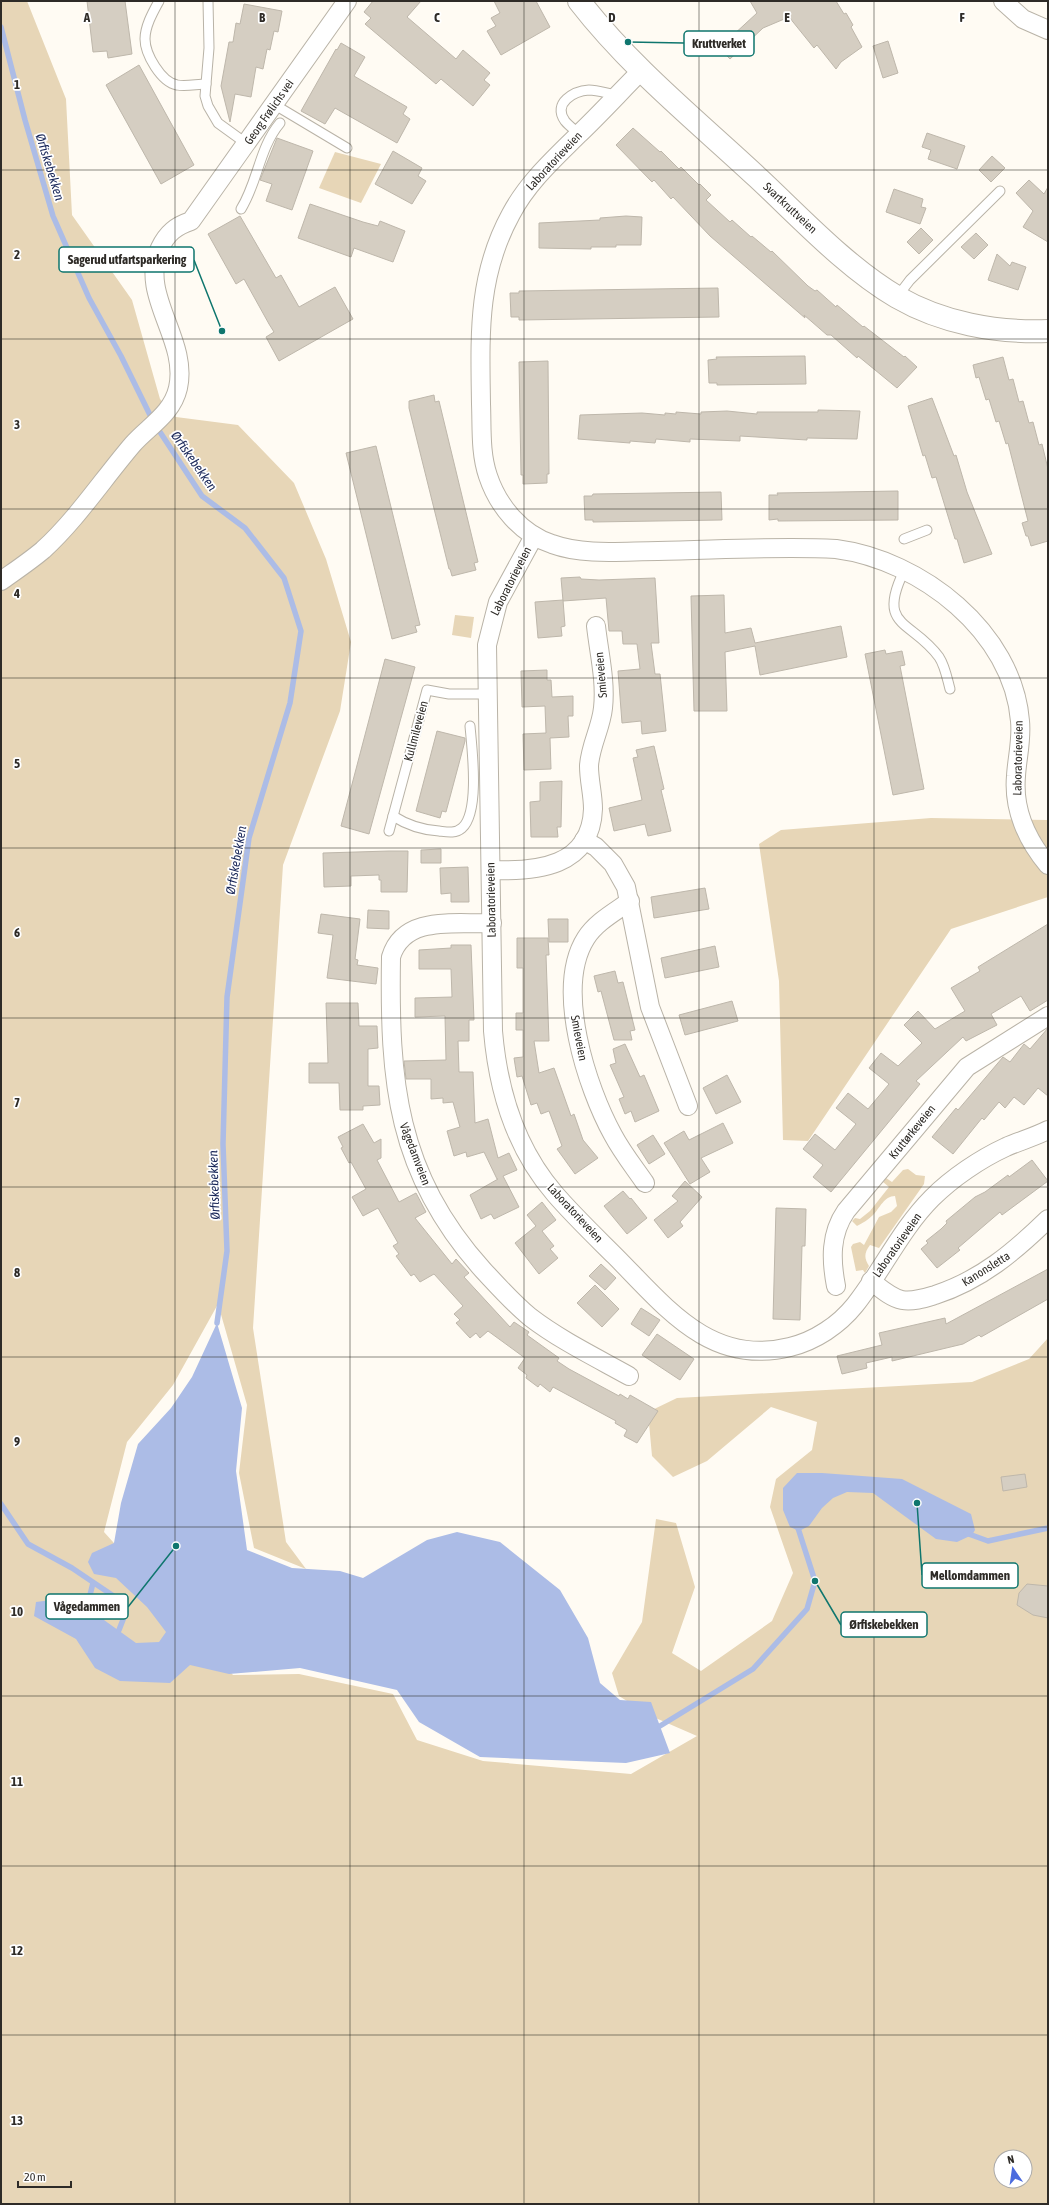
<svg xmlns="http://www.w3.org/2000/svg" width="1049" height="2205" font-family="'Asap Condensed',sans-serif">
	<rect width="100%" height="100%" fill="#fffbf3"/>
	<g fill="#e7d6b7" fill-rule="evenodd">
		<path d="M1,1h26l39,98 6,116 60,85 28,99 16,18 62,8 56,58 32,76 25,83 -11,69 -57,154 -30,463 33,214 20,27 -52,-21 -15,-75 8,-68 -29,-101 -45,81 -46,57 -23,90 129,143 66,-1 94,20 24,46 66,21 148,13 66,-38 -46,-20 -32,-20 -7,-23 30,-51 14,-103 20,4 19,64 -23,66 29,18 71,-50 21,-48 -23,-66 6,-28 36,-29 5,-28 -46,-15 -64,54 -34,16 -21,-21 -4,-44 29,-14 295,-16 57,-23 19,-21v866h-1047zM1001,2157h24v24h-24z"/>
		<polygon points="335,152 381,164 361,203 319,188"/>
		<polygon points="455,615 474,617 471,638 452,635"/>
		<polygon points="931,818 1047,820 1048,897 951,929 808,1141 783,1140 779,981 759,844 781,830"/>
		<path d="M908,1169l8,6 9,1 -1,8 -45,64 -9,-3c-6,8 -6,13 -1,21l-4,7 -2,-3 -7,1 -5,-24 2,-3 7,-2 4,3 15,-28 12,-5 6,-6 -2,-10c-11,0 -15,12 -22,19 -4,4 -10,8 -16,11l-5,-5 3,-3 5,1 10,-8 19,-24 -6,-5 3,-4 6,4 11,-12z"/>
	</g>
	<g fill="#acbce6">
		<polygon points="217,1323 242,1408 236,1471 247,1550 292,1568 340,1571 363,1578 427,1540 457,1532 500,1542 560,1590 588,1638 600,1683 620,1700 651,1702 670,1753 626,1763 480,1757 419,1722 397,1690 300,1668 229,1674 190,1665 170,1683 120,1681 95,1668 76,1639 34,1616 36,1602 90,1595 109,1608 104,1620 136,1643 159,1642 166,1632 147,1607 116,1578 94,1574 88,1562 92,1553 114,1543 121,1503 138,1444 171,1408 192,1377"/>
		<polygon points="797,1473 822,1473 902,1479 971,1514 975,1530 972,1535 957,1542 936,1539 873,1493 847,1492 833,1498 822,1508 809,1526 799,1531 790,1527 783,1510 783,1488"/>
	</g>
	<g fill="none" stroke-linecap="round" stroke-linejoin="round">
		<g stroke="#acbce6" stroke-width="5.5">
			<polyline points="1,27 25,120 53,216 89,298 121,356 150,415"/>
			<polyline points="160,432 202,496 245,528 284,578 301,631 290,703 249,838 227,997 223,1144 227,1251 217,1323"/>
			<polyline points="1,1504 28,1544 72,1568 115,1597 126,1612 119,1630"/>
			<polyline points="966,1533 988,1541 1048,1528"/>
			<polyline points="90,1595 93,1583"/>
			<polyline points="660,1726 753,1669 807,1609 815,1581 797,1525"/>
		</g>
	</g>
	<g fill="#d5cec2" stroke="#beb7ab">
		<polygon points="87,1 125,1 132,54 108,58 107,51 93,52"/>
		<polygon points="373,1 421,1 407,17 456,59 463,50 490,73 484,80 490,85 473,106 441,79 436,84 365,24 371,18 364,12"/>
		<polygon points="494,1 536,1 550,27 501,55 487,31 496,26 491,18 500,13"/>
		<polygon points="750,1 836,1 844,14 846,13 853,25 851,27 862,47 841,62 836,69 817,45 814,48 789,17 763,28 730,59 719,48 757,13"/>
		<polygon points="244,4 282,11 278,32 274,31 270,50 267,49 263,69 256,67 251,97 235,94 230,122 221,86 229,42 233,42 236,23 240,24"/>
		<polygon points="888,41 898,73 883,78 873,46"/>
		<polygon points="341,43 365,57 354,76 407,107 403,114 410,119 397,143 335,108 325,124 301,111 336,49 337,50"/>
		<polygon points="139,65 194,165 161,184 106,85"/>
		<polygon points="633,128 660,152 661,151 679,169 681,167 699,185 700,184 711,195 706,200 730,222 732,220 751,237 752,236 771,252 772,251 808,286 815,291 817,290 836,307 837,305 863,327 864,326 904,357 905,356 917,367 897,388 858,356 857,358 831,335 827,335 804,315 805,318 710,236 673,197 671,199 654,180 652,182 616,145"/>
		<polygon points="927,133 965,146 957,169 928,159 931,150 922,147"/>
		<polygon points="277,138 313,151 292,210 266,201 272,184 260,180"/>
		<polygon points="393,151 422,168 418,176 426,181 412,204 375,184"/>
		<polygon points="992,156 1005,168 991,182 979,170"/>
		<polygon points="1029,180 1044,194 1048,187 1048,242 1023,227 1033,211 1016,193"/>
		<polygon points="894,189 923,199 921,207 926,208 920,224 886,212"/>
		<polygon points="310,204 363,222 378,226 380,221 405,231 393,262 354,248 351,257 298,238"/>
		<polygon points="240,216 276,278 281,275 299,307 335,287 353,319 279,361 266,337 274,332 269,324 244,279 236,284 208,234"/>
		<polygon points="626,216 642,217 641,245 616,245 616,247 591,247 591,249 539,248 539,223 600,220 600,218"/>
		<polygon points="921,228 933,240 919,254 907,242"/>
		<polygon points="976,233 988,245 974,259 961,247"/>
		<polygon points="997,254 1010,266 1012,262 1026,267 1018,290 988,280"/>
		<polygon points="718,288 719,317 519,320 519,317 511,317 510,293 519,293 519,291"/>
		<polygon points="805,356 806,384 717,385 717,383 709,383 708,360 717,359 716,357"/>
		<polygon points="1003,357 1009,380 1013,379 1019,402 1023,401 1029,423 1033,422 1039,445 1042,444 1048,469 1048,541 1031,546 1028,536 1026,536 1022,523 1028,521 1008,443 1006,444 999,421 996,422 989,399 986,400 979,377 976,378 973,365"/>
		<polygon points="548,361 549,474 547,474 547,483 523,484 523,475 521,475 519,362"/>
		<polygon points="434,395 435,402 439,401 478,562 474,563 476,570 452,576 450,569 449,569 409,408 409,401"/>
		<polygon points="932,398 954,456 956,455 967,492 992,554 964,563 957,539 955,539 936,477 932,478 925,455 923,456 908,406"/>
		<polygon points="818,410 860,411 857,439 807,438 807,440 740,436 740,441 690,439 690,442 656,439 655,443 630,441 630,443 578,439 580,415 642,413 665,415 665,413 676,414 676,412 701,414 701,412 727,411 757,414 757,412 818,412"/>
		<polygon points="376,446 420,625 415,626 417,632 392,639 346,453"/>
		<polygon points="898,491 898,520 778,521 778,519 769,520 769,495 778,495 777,493"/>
		<polygon points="721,492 722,520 593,522 593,520 585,520 584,496 592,496 593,494"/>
		<polygon points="580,577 581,579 599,580 655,578 659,643 651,643 655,674 660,674 666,731 642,734 641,721 622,723 618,671 640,669 637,644 623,644 622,631 609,631 606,598 563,601 561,578"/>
		<polygon points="724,595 725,633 751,628 755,643 841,626 847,657 760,675 755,646 725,652 727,711 694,711 691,596"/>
		<polygon points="563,600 565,626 561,627 562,636 538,638 535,602"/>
		<polygon points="885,650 886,654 902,651 905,665 900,666 924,789 893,795 865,654"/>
		<polygon points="385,659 415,667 369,834 341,826"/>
		<polygon points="547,670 547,680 551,680 552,697 573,696 573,716 568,716 569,737 550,738 551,769 524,770 523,734 546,733 545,706 522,707 521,671"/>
		<polygon points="437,731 465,738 465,741 446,812 442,811 440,818 416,811"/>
		<polygon points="654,746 664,789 661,790 671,831 648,836 645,824 614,831 609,808 642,800 633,758 638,757 636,750"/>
		<polygon points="562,781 561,827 557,827 558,837 531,837 530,802 540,801 540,782"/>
		<polygon points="441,849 441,863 421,863 421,850"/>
		<polygon points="389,851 408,851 407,892 381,892 381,880 379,880 379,875 351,876 351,886 324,887 323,853"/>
		<polygon points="468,867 469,902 451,902 451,893 441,894 440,868"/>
		<polygon points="705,888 709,909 654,918 651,897"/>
		<polygon points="368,910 389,911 389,929 367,928"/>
		<polygon points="321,914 360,919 355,959 358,960 357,965 378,968 376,984 327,978 333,935 318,933"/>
		<polygon points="548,919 568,919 568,942 549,942"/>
		<polygon points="1048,924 1048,1000 1030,1011 1021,996 991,1014 997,1025 966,1041 963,1037 916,1081 920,1084 831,1192 813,1177 823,1165 803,1149 815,1134 835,1150 856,1124 836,1108 848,1093 868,1109 889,1084 869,1068 881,1053 898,1066 922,1043 904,1025 918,1011 935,1029 965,1011 951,988 980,971 978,967"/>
		<polygon points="517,938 548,938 549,955 546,955 549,1041 534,1041 539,1073 554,1068 571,1116 574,1114 583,1140 598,1158 575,1174 557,1149 562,1146 549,1111 541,1114 537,1103 531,1105 522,1076 517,1077 514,1058 523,1057 523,1030 516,1030 516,1013 523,1013 523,968 517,968"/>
		<polygon points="451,945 471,945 474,1020 469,1020 469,1041 458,1041 459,1072 473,1072 475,1123 488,1119 498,1158 509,1153 517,1170 503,1176 519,1207 494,1219 491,1214 481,1219 470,1195 498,1179 497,1179 484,1152 467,1157 466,1152 454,1156 447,1131 460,1127 453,1102 443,1103 443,1098 431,1099 431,1079 406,1079 404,1061 446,1060 445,1016 415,1017 415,998 452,997 451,969 419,969 419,950 451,948"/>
		<polygon points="715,946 719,967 665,978 661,958"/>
		<polygon points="615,971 618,983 623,982 635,1030 630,1031 632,1040 614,1040 601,991 598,992 594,976"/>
		<polygon points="732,1001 738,1021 685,1035 679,1015"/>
		<polygon points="326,1003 358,1003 359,1026 377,1026 378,1048 368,1049 368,1086 379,1086 380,1105 363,1106 363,1110 340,1110 339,1083 309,1083 309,1063 328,1063"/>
		<polygon points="1048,1028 1048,1096 1038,1088 1024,1105 1014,1097 1005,1108 999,1102 984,1120 982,1118 953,1154 932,1137 956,1108 958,1110 1003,1057 1010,1062 1024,1044 1030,1049"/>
		<polygon points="625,1044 640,1077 644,1075 659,1111 635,1122 631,1111 625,1114 619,1099 624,1097 610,1065 616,1063 613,1049"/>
		<polygon points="727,1075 741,1102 716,1114 703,1088"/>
		<polygon points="723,1123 733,1143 701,1158 710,1172 690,1184 664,1143 684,1131 689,1140"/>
		<polygon points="363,1124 374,1143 381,1139 381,1158 377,1160 399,1202 416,1193 426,1212 415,1218 452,1264 456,1259 469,1273 464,1277 510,1327 514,1322 529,1332 527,1335 559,1358 557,1361 569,1369 619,1396 620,1394 628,1399 630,1395 658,1411 637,1443 624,1436 627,1430 615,1423 616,1421 553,1387 550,1392 540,1384 538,1387 526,1378 527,1375 518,1368 525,1358 488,1331 480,1338 476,1333 470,1338 456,1323 460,1320 454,1314 463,1306 434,1274 420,1282 414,1274 411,1276 396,1256 399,1254 393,1246 398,1243 378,1208 363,1216 352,1197 366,1189 351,1162 349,1163 341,1148 343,1147 338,1137"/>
		<polygon points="653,1135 665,1154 649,1164 637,1145"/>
		<polygon points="1032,1160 1048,1181 1002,1215 1000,1212 958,1248 960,1250 937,1268 921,1249 928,1243 926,1241 941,1229 947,1223 946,1221 975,1197 985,1192 1008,1175 1009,1177"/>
		<polygon points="685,1181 702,1197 680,1222 683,1226 668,1238 654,1220 678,1201 672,1196"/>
		<polygon points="623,1191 630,1199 631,1198 647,1218 627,1234 604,1206"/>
		<polygon points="542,1202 556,1220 542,1231 554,1246 550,1249 558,1258 539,1274 515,1243 536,1226 527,1215"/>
		<polygon points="776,1208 806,1209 805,1246 802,1246 800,1320 773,1319"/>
		<polygon points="601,1264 616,1278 605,1290 589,1276"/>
		<polygon points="1048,1269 1048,1299 981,1337 979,1335 963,1344 892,1361 892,1357 866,1363 867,1368 842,1374 837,1356 882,1345 879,1333 945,1318 946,1324"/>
		<polygon points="595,1285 619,1309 602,1327 577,1303"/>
		<polygon points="641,1308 660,1320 649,1336 631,1324"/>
		<polygon points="657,1334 694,1359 680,1380 642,1355"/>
		<polygon points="1025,1474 1027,1487 1003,1491 1001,1477"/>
		<polygon points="1027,1584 1048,1586 1048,1618 1033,1615 1017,1605 1019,1593"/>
	</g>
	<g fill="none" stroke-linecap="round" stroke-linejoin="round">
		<defs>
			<g id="service">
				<path d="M159,1c-6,11 -14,25 -14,38 0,15 16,43 32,46 9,2 20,-1 29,-1"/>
				<polyline points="208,1 209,48 205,96 208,106 218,123 247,144"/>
				<polyline points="275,105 347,148"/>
				<path d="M579,134c-4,-4 -10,-8 -14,-13 -13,-18 9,-30 24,-31 9,0 20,4 28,5"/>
				<path d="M241,209c17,-27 18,-61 39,-86"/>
				<polyline points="897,297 910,280 1000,191"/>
				<polyline points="904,539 927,530"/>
				<path d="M904,571c-28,57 8,49 35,86 6,9 8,21 11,32"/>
				<path d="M393,816c14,9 29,14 46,15 8,1 16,3 23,-3 18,-16 10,-79 8,-102"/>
				<polyline points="389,831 427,690 449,694 488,694"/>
			</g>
			<g id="minor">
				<polyline points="1003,1 1023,19 1048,30"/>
				<path d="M642,70c-21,21 -41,43 -63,64 -25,25 -51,48 -68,80 -34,62 -31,121 -30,190 1,23 -1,49 7,72 10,30 33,58 64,68 33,12 72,7 106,7 59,-1 119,-5 178,-2 85,11 177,83 184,172 2,19 -3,37 -4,55 -3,33 11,64 32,89"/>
				<path d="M534,536l-36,66 -11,43 6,386c5,59 22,117 62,163 19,22 40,42 60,62 50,50 95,111 175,91 25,-6 49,-22 65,-42 27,-34 46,-76 77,-107 20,-20 48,-39 74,-51 14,-6 28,-10 42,-17"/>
				<path d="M1,581c14,-10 29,-20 42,-31 34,-31 60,-71 90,-106 16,-18 39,-30 45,-56 11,-49 -40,-93 -18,-140 7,-15 16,-22 31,-27l156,-220"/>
				<polyline points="584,840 596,847 613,864 626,887 650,1007 688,1106"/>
				<path d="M491,870c45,2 100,-3 102,-61 0,-15 -4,-28 -4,-43 1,-20 12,-38 14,-58 3,-27 -4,-55 -7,-82"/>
				<path d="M630,901c-15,11 -34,21 -44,37 -32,50 1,150 27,197 9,17 21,32 32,48"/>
				<path d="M492,923c-35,2 -88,-9 -101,34 -2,124 5,216 92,313 15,16 30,33 47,47 30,23 65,40 99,59"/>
				<path d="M871,1281c9,7 20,17 31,19 11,2 23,-2 33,-5 46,-15 79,-43 113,-76"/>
				<path d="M836,1286c-5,-26 -6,-52 10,-75l121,-144 81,-51"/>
			</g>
			<path id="tertiary" d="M579,1c51,66 118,120 178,176 43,40 89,90 140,120 45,26 99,36 151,34"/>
		</defs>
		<use href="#service" stroke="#b9b3a7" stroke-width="11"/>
		<use href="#minor" stroke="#b9b3a7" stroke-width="20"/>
		<use href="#tertiary" stroke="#b9b3a7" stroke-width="24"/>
		<use href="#service" stroke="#fff" stroke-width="9"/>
		<use href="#minor" stroke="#fff" stroke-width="18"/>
		<use href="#tertiary" stroke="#fff" stroke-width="22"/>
	</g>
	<path fill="none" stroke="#2e2b27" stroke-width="1" stroke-opacity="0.55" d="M175,1v2203M350,1v2203M524,1v2203M699,1v2203M874,1v2203M1,170h1047M1,339h1047M1,509h1047M1,678h1047M1,848h1047M1,1018h1047M1,1187h1047M1,1357h1047M1,1527h1047M1,1696h1047M1,1866h1047M1,2035h1047"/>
	<g text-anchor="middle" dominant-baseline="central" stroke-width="3.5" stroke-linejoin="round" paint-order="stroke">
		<g font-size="12" fill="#2e2b27" stroke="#fff">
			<text transform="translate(269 112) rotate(-55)">Georg Frølichs vei</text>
			<text transform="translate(554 161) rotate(-47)">Laboratorieveien</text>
			<text transform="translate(790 208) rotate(43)">Svartkruttveien</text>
			<text transform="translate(511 581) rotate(-63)">Laboratorieveien</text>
			<text transform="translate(601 675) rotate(-95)">Smieveien</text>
			<text transform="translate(416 731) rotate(-75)">Kullmileveien</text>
			<text transform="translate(1018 758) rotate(-89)">Laboratorieveien</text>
			<text transform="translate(491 900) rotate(-91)">Laboratorieveien</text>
			<text transform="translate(579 1038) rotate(79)">Smieveien</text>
			<text transform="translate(912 1132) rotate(-51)">Kruttørkeveien</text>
			<text transform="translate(415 1154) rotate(69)">Vågedamveien</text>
			<text transform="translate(575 1213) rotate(47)">Laboratorieveien</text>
			<text transform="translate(897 1245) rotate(-55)">Laboratorieveien</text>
			<text transform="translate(986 1269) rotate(-32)">Kanonsletta</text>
		</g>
		<g font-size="13" font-style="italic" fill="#172557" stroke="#fff">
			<text transform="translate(50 167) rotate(73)">Ørfiskebekken</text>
			<text transform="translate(194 461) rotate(55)">Ørfiskebekken</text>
			<text transform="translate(236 860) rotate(-80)">Ørfiskebekken</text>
			<text transform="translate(214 1185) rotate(-92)">Ørfiskebekken</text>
		</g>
	</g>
	<g font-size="13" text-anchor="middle" font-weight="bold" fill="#2e2b27" stroke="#fff" stroke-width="3.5" stroke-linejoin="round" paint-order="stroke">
		<text x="87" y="22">A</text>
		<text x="262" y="22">B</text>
		<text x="437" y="22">C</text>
		<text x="612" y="22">D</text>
		<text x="787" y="22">E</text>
		<text x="962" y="22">F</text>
		<text x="17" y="89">1</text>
		<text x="17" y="259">2</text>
		<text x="17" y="429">3</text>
		<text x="17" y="598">4</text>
		<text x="17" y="768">5</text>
		<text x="17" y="937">6</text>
		<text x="17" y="1107">7</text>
		<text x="17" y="1277">8</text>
		<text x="17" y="1446">9</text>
		<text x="17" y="1616">10</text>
		<text x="17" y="1786">11</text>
		<text x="17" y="1955">12</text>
		<text x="17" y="2125">13</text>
	</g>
	<path fill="none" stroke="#0f766e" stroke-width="1.5" d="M628 42L684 43M222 331L194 260M917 1503L922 1575M176 1546L128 1607M815 1581L841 1625"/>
	<g fill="#0f766e" stroke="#fff" stroke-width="1.5">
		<circle cx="628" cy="42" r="4"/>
		<circle cx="222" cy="331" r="4"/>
		<circle cx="917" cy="1503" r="4"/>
		<circle cx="176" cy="1546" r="4"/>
		<circle cx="815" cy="1581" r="4"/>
	</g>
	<g fill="#fff" stroke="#0f766e" stroke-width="1.5">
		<rect x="684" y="31" width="70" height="25" rx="4"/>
		<rect x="59" y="247" width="135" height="25" rx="4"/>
		<rect x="922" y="1563" width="96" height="25" rx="4"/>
		<rect x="46" y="1594" width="82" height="25" rx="4"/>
		<rect x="841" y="1612" width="86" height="25" rx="4"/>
	</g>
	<g font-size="13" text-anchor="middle" font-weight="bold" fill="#2e2b27">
		<text x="719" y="48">Kruttverket</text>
		<text x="127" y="264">Sagerud utfartsparkering</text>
		<text x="970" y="1580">Mellomdammen</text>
		<text x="87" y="1611">Vågedammen</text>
		<text x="884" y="1629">Ørfiskebekken</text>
	</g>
	<rect width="1049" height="2205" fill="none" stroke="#2e2b27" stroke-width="4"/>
	<g transform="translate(1013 2169) rotate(347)"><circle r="19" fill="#ffffff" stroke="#abaaa9"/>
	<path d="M0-3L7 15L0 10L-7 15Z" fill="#4b6bde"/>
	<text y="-6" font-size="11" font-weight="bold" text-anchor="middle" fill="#2e2b27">N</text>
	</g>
	<path d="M18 2181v6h53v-6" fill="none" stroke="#2e2b27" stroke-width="2"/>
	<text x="24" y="2181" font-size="12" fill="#2e2b27" stroke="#ffffff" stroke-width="3" paint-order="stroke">20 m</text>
</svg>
